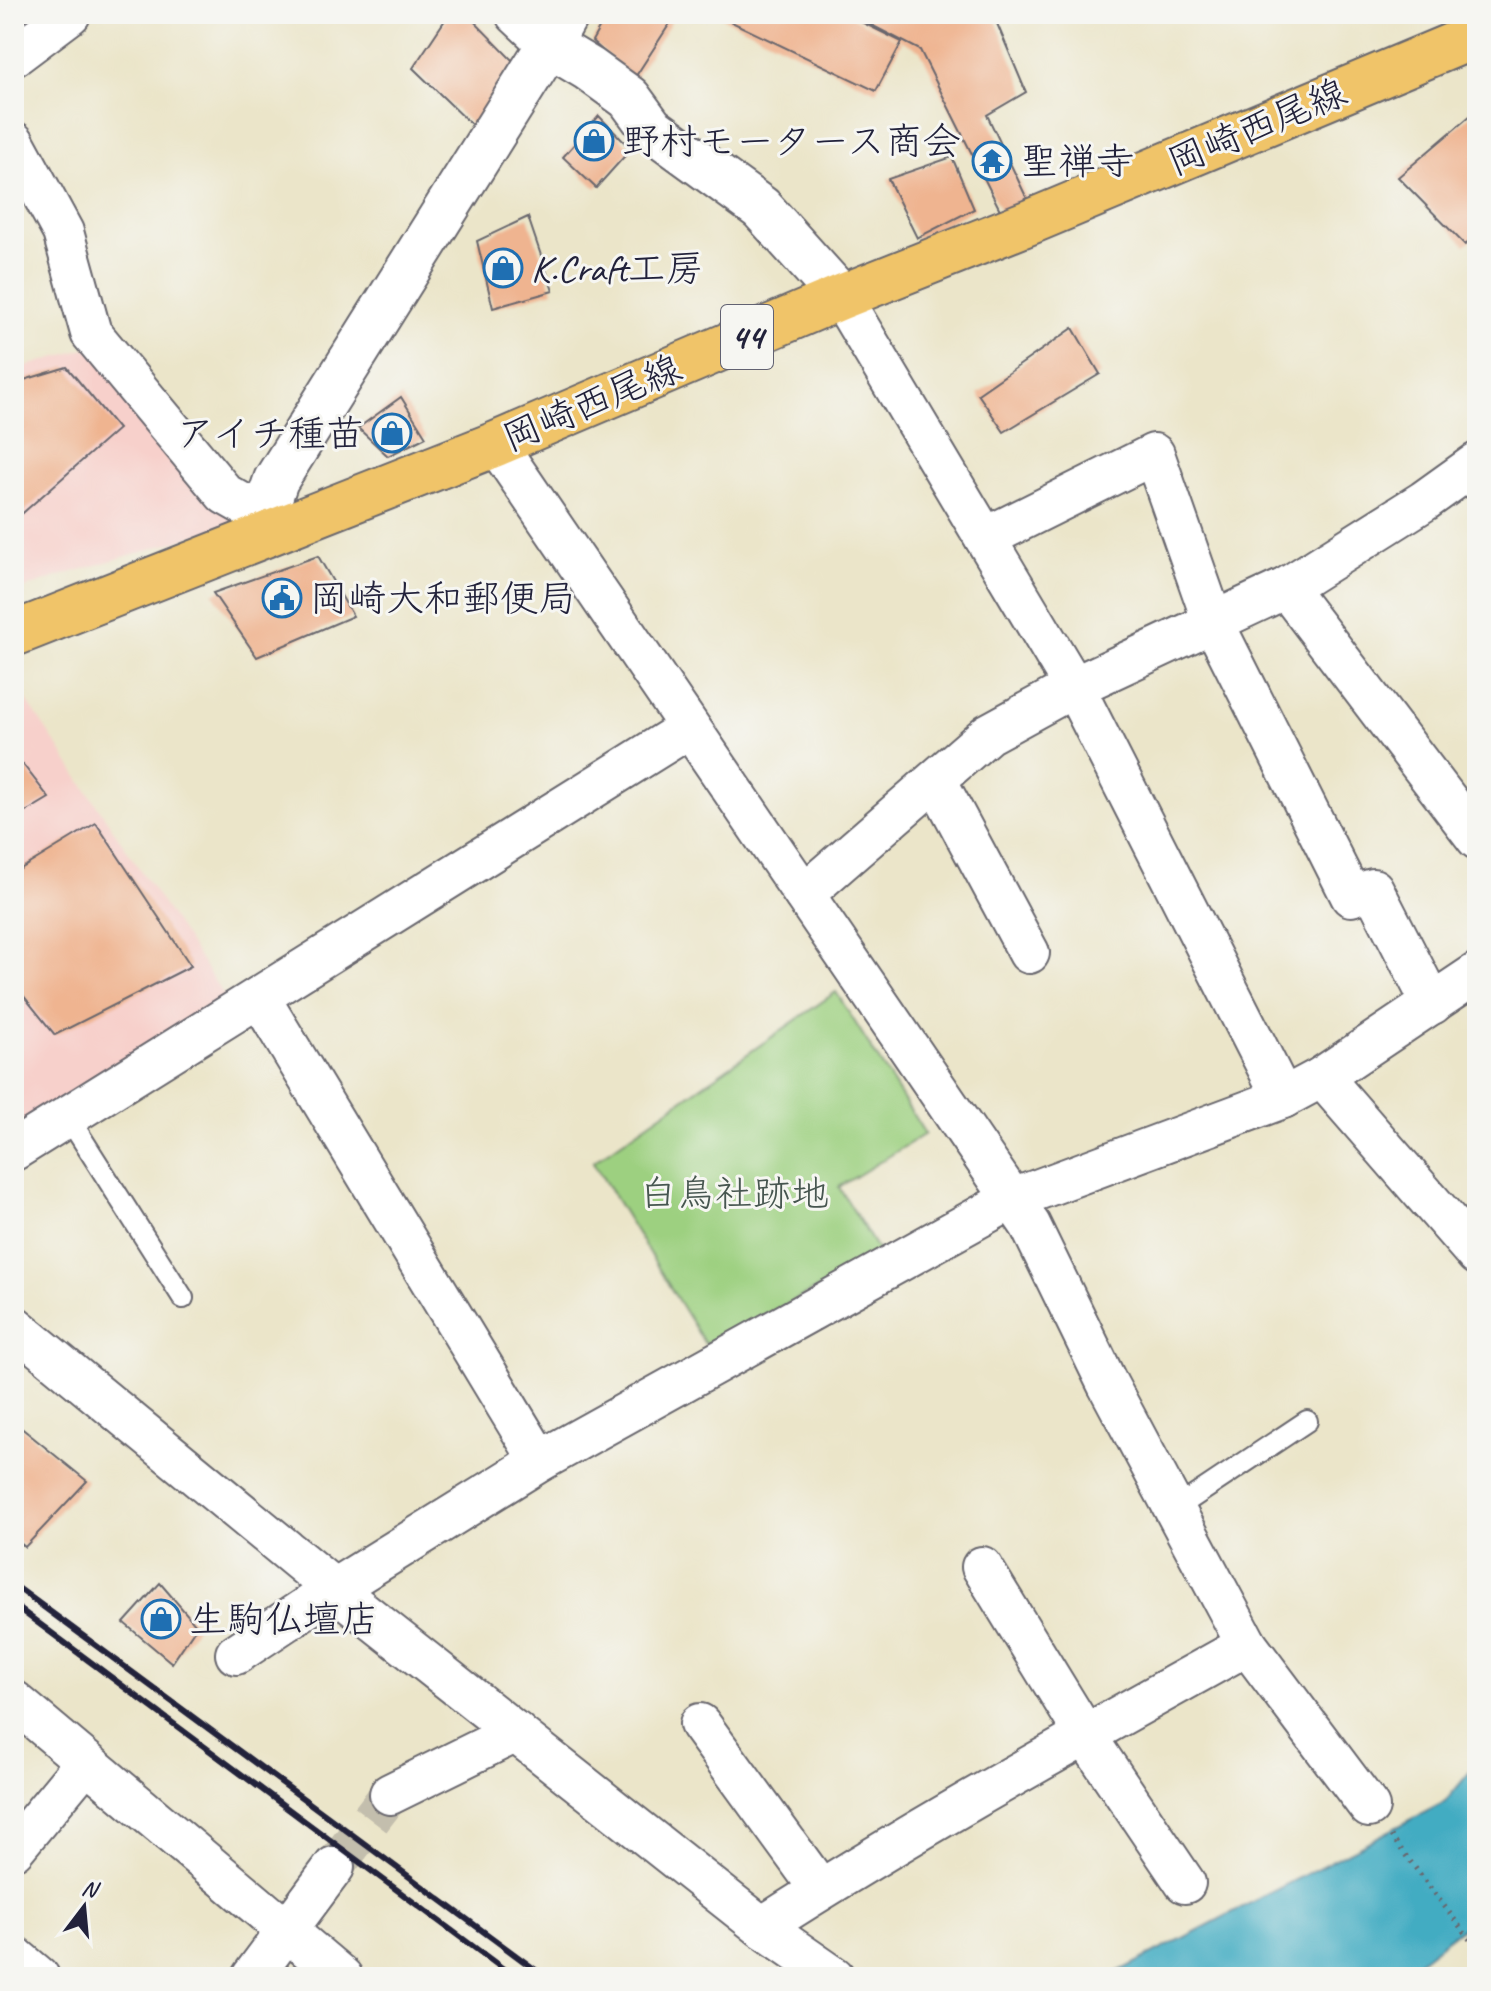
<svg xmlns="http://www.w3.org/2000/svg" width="1491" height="1991" font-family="Caveat,'Klee One',sans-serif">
	<rect width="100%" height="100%" fill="#f6f6f2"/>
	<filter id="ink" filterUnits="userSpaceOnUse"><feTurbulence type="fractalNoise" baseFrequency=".0125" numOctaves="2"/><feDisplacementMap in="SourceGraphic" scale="16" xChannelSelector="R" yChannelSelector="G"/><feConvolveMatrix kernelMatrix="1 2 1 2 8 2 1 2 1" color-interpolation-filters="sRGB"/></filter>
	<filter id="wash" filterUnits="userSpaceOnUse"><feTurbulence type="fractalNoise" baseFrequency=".006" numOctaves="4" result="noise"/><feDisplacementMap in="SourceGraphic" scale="32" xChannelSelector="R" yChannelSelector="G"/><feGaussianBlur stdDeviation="1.8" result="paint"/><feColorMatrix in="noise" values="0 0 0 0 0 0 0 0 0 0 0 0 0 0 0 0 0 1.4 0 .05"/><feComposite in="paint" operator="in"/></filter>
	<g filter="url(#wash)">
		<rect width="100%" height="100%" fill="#ebe5c9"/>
		<g fill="#f7d0cb">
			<polygon points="94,346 234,524 63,575 14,592 14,370"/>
			<polygon points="22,693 235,1012 14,1134 14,695"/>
		</g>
		<polygon fill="#9dd080" stroke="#60795e" stroke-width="2" points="836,992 925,1134 839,1187 882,1257 705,1344 593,1162"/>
		<polygon fill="#43acc2" stroke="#32677e" stroke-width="2" points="1477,1763 1477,1916 1398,1977 1108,1977 1445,1802"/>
		<g id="blocks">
			<g fill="#efb490">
				<polygon points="449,14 467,14 516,64 473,126 413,68"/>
				<polygon points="607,14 676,14 634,79 592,41"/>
				<polygon points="715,14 845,14 902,42 876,91"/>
				<polygon points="850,14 993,14 1026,92 987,115 1031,207 1003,216 920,50"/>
				<polygon points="1477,110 1477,236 1465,245 1398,177"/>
				<polygon points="599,116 631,149 596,188 563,157"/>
				<polygon points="952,157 974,209 917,238 888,179"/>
				<polygon points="528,217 553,291 493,308 477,241"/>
				<polygon points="1073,328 1100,374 1004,432 978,394"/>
				<polygon points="67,367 118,429 16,519 14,383"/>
				<polygon points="401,397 426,437 388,456 358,428"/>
				<polygon points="318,556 353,616 257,657 213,593"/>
				<polygon points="14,753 49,798 14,819"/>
				<polygon points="96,823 191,966 55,1035 14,984 14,873"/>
				<polygon points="14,1422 87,1481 25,1547 14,1538"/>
				<polygon points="160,1583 197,1626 172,1663 124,1623"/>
			</g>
		</g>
	</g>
	<g filter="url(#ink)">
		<use href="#blocks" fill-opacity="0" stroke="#68666d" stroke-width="2"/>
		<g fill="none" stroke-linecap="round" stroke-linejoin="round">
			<polyline stroke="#c3bead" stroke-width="40" stroke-dasharray="40 20" stroke-linecap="butt" points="334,1867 390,1794"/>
			<defs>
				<g id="service">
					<polyline points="68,1117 183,1298"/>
					<polyline points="1175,1509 1307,1421"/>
				</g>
				<g id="minor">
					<polyline points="516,14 549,45"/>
					<polyline points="14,56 70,14"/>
					<polyline points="14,142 63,232 91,333 225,494 264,516"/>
					<polyline points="841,297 1074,687 1283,1098"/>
					<polyline points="496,444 1030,1225 1108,1385 1247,1645 1369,1807"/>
					<polyline points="985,538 1154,454 1213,622 1351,896 1373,889 1432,1004"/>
					<polyline points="1286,588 1477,839"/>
					<polyline points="936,780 1029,953"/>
					<polyline points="804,894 988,734 1074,687 1286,588 1424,501 1477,463"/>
					<polyline points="259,997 540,1461"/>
					<polyline points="1322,1077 1477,1255"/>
					<polyline points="14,1150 689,728"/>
					<polyline points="14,1326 334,1589 762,1927 834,1977"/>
					<polyline points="982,1567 1085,1735 1185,1883"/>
					<polyline points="236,1654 334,1589 540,1461 1010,1200 1283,1098 1322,1077 1477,973"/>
					<polyline points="14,1701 342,1977"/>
					<polyline points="700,1724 820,1889"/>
					<polyline points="390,1794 516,1732"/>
					<polyline points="14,1849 85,1763"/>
					<path d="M762,1927c157,-101 322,-191 485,-282"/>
					<polyline points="14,1956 39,1977"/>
					<polyline points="252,1977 334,1867"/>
				</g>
				<g id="tertiary">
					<polyline points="566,14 549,45 589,69 629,98 651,128 761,208 841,297"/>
					<polyline points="256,538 276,480 549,45"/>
				</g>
				<polyline id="primary" points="14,634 496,444 841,297 1030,222 1477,35"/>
			</defs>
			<use href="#service" stroke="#68666d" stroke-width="24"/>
			<use href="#minor" stroke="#68666d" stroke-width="44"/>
			<use href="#tertiary" stroke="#68666d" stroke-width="48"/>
			<use href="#primary" stroke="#68666d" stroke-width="48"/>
			<polyline stroke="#68666d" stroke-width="5" stroke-dasharray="2 6" stroke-linecap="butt" points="1391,1836 1477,1949"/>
			<use href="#service" stroke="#fff" stroke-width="20"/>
			<use href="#minor" stroke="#fff" stroke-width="40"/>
			<use href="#tertiary" stroke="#fff" stroke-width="44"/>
			<use href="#primary" stroke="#f0c469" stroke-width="44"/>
			<g stroke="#22223b" stroke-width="6">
				<polyline points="14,1585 545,1977"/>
				<polyline points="14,1605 514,1977"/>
			</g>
		</g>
	</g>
	<defs>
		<symbol id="shop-ring" viewBox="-11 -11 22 22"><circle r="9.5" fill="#f6f6f2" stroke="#1f6fb2" stroke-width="1.5"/><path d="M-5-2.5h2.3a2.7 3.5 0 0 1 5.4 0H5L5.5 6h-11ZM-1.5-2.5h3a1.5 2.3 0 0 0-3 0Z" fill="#1f6fb2"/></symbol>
		<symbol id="temple-ring" viewBox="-11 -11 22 22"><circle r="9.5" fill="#f6f6f2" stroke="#1f6fb2" stroke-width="1.5"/><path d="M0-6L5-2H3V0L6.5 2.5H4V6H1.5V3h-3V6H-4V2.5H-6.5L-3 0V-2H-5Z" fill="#1f6fb2"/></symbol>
		<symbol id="civic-ring" viewBox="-11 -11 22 22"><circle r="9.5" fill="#f6f6f2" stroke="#1f6fb2" stroke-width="1.5"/><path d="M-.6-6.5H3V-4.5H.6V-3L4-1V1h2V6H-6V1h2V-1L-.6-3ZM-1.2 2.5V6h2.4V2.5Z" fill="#1f6fb2"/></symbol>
	</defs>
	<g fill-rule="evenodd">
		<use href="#shop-ring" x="572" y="119" width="44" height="44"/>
		<use href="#temple-ring" x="970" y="139" width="44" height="44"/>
		<use href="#shop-ring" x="481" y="246" width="44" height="44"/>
		<use href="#shop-ring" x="370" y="411" width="44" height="44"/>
		<use href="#civic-ring" x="260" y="576" width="44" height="44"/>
		<use href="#shop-ring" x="139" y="1597" width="44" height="44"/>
	</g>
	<g text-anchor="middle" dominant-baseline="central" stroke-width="6" stroke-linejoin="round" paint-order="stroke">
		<rect fill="#f6f6f2" stroke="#626272" stroke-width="2" x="721" y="305" width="52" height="64" rx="6"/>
		<g font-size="36" font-weight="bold" fill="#22223b">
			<text x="747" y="337">44</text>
		</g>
		<g font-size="38" fill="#22223b" stroke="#f6f6f2">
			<text transform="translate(1257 127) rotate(-23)">岡崎西尾線</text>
			<text transform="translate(592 403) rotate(-23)">岡崎西尾線</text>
		</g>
		<g font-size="38" fill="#22223b" stroke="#f6f6f2" text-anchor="start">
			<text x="622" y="141">野村モータース商会</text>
			<text x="1020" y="161">聖禅寺</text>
			<text x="531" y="268">K.Craft工房</text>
			<text x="364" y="433" text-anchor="end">アイチ種苗</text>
			<text x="310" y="598">岡崎大和郵便局</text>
			<text x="189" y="1619">生駒仏壇店</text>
		</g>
		<g font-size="38" fill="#475650" stroke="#f6f6f2">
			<text x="734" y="1193">白鳥社跡地</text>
		</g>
	</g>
	<rect width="1491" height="1991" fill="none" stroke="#f6f6f2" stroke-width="48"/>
	<g transform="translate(84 1907) rotate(16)" stroke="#f6f6f2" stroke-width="6" paint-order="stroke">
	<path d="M0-6L14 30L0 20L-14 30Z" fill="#22223b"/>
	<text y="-12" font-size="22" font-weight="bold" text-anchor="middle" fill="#22223b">N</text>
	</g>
</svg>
